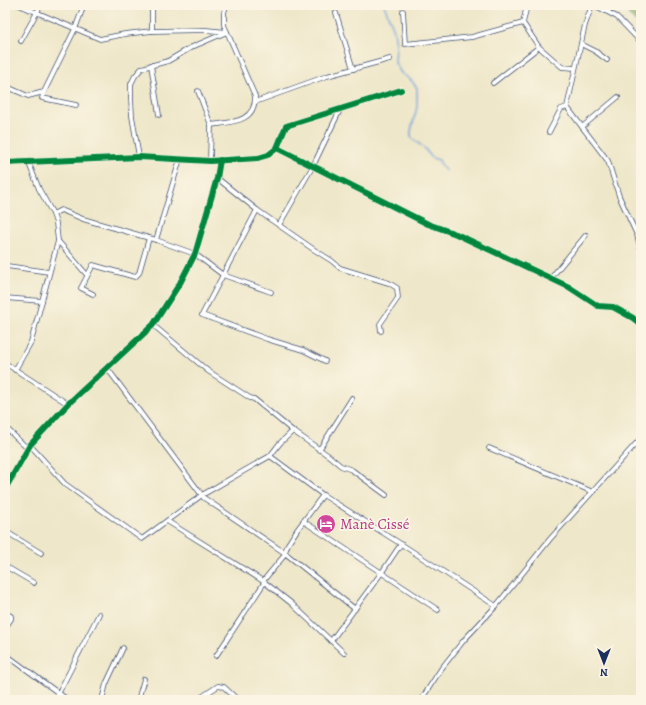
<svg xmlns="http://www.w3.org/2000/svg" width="646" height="705" font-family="Alegreya,serif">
	<rect width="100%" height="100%" fill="#fcf5e5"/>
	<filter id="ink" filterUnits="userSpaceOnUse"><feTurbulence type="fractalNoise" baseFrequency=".025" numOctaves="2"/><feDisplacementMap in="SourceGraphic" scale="8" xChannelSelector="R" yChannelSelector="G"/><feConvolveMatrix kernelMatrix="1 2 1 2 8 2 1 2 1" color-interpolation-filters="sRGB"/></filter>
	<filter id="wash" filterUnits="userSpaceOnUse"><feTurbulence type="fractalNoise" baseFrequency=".012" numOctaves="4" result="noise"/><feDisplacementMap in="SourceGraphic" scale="16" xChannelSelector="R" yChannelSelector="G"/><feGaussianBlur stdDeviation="0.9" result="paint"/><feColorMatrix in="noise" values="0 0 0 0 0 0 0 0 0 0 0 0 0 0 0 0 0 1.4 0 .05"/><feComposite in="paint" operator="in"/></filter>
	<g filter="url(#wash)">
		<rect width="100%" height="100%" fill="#eee7c9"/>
		<path fill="#7baa63" stroke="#4b6c60" d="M628,5h13v23c-5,-8 -17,-12 -13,-23z"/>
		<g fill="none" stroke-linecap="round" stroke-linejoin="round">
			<polyline stroke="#70a1db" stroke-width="1.5" points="384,5 394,30 396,45 395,63 401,73 411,80 417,88 417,107 411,131 411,137 425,149 432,158 439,160 442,167 446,171"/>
		</g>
	</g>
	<g filter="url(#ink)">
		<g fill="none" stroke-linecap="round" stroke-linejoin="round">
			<defs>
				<g id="street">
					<polyline points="19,5 100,39 125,34 152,31 206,30 227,32"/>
					<polyline points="527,5 523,23 539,47 562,67 575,68"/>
					<polyline points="592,5 585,25 567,107 608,161 619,196 637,235 641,250"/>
					<polyline points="594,5 617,17 641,42"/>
					<polyline points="403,11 405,44 472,37 523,23"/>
					<polyline points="606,11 617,5"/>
					<polyline points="336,13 353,69"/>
					<polyline points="152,31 152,5"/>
					<polyline points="21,41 41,5"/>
					<polyline points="581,44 595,51 607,60"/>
					<polyline points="151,65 159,115"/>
					<polyline points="493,83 539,47"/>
					<polyline points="5,86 28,96 44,92 75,29 84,5"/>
					<polyline points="198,91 211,125 210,161"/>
					<polyline points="44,92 42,98 76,105"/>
					<polyline points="255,102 327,76 390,59"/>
					<path d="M211,125c19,-3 45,-2 44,-29l-31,-71v-12l2,-8"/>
					<polyline points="582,127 618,97"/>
					<polyline points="549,132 561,109 567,107"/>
					<polyline points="277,148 428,224 456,234 569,287 598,306 613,307 633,318 641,325"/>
					<polyline points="139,157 132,116 131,98 131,84 135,76 142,68 168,61 192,47 227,32"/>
					<polyline points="5,163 139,157 210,161 258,158 268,155 277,148 286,126 401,90"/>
					<polyline points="217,178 257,210 313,249 332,261 340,268 389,283 397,288 398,298 380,324 381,331"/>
					<polyline points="257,210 202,315 267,339 303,350 325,361"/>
					<polyline points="53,214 61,210 83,219 156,240 195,254 223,275 271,292"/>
					<polyline points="279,225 313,166 341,108"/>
					<polyline points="156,240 180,159"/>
					<polyline points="58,241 87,275"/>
					<polyline points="7,266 49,272"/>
					<polyline points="550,279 586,235"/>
					<polyline points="93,294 81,288 93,265 135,277 139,273 149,238"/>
					<polyline points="5,298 42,301"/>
					<polyline points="153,325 208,371 250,398 254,399 293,431 329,456 341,466 352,470 386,495"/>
					<polyline points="5,363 68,404"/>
					<polyline points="107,368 204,498 285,553 355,609"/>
					<polyline points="15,370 31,342 58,241 56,223 53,214 39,189 28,161"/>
					<polyline points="5,427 28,449"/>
					<polyline points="293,431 280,443 270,456 323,495 297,530 288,544 283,557 263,581 291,603 344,653"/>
					<polyline points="30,445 65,484 142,539 202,495 270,456"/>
					<polyline points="489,448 593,492"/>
					<polyline points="319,450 352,398"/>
					<polyline points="5,475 13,478"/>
					<polyline points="5,489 30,445 68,404 153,325 180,283 195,254 217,178 220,160"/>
					<polyline points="323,495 401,544 496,606"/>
					<polyline points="167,521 263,581"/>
					<polyline points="303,521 438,610"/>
					<polyline points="5,531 41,553"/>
					<polyline points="5,566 34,583"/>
					<polyline points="5,613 11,616 11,619 5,628"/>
					<polyline points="331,641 382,572 401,544"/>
					<polyline points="5,654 68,700"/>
					<polyline points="216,656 264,583"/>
					<polyline points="55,700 99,614"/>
					<polyline points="102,700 106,684 123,648"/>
					<polyline points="138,700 144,679"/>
					<polyline points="197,700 218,686 224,687 238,700"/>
					<polyline points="421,700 441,669 464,640 496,606 550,539 641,438"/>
				</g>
			</defs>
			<use href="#street" stroke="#3b4b6e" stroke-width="5.5"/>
			<use href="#street" stroke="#fff" stroke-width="4"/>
			<defs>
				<g id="cycleway">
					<polyline points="277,148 428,224 456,234 569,287 598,306 613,307 633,318 641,325"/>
					<polyline points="5,163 139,157 210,161 258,158 268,155 277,148 286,126 401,90"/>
					<polyline points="5,489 30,445 68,404 153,325 180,283 195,254 217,178 220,160"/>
				</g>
			</defs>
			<use href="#cycleway" stroke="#fcf5e5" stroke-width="8"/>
			<use href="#cycleway" stroke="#00873e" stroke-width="6"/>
		</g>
	</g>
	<defs>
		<symbol id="hotel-disc" viewBox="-11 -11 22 22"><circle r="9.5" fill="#d1479c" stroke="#fcf5e5"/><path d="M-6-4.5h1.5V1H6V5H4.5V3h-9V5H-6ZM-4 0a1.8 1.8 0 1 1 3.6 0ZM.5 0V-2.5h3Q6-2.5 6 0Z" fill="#fff"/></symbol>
	</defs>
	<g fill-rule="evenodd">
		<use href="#hotel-disc" x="315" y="513" width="22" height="22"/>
	</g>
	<g text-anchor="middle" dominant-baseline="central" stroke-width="3.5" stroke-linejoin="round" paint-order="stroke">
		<g font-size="15" fill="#b23c85" stroke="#fcf5e5" text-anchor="start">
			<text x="340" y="524">Manè Cissé</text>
		</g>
	</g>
	<rect width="646" height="705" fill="none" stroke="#fcf5e5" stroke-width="20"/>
	<g transform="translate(604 663) rotate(180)" stroke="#fcf5e5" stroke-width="3" paint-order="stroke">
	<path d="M0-3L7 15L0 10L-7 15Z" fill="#1b2f5e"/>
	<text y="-6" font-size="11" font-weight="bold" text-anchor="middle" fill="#1b2f5e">N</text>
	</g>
</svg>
